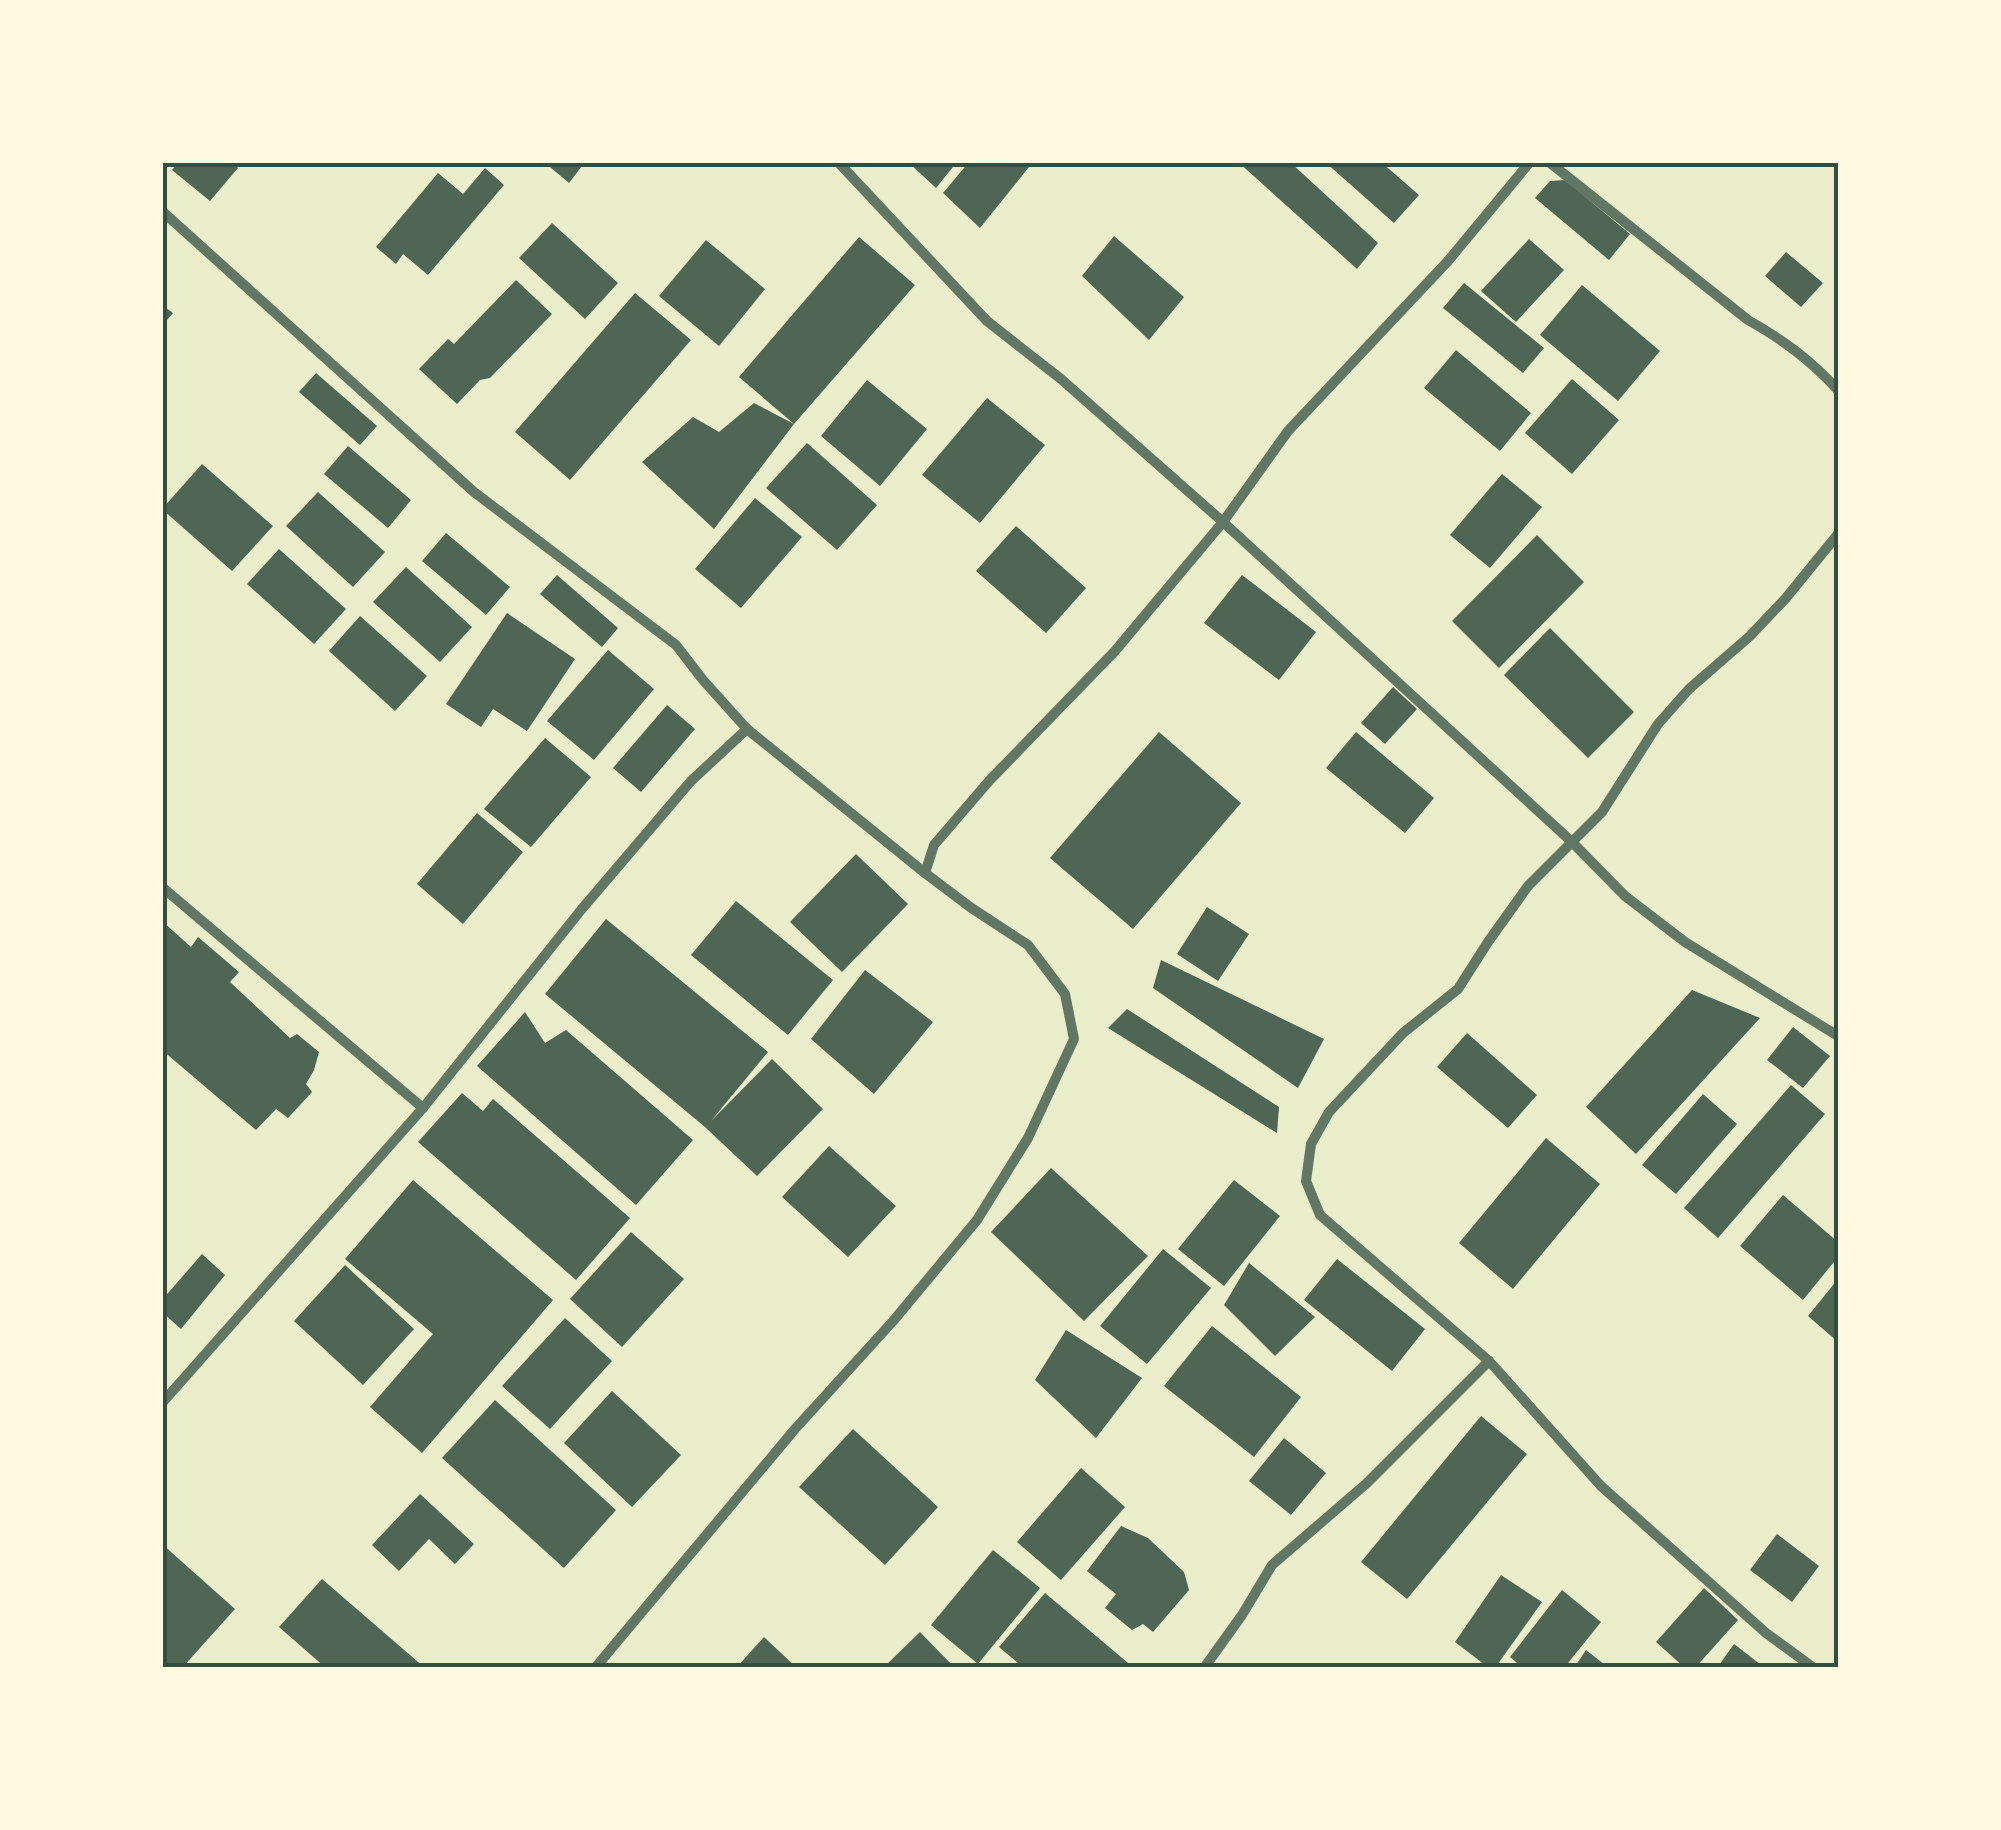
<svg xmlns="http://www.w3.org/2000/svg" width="2001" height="1830" font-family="'PT Sans Narrow',sans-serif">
	<rect width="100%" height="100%" fill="#e9edc9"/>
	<g fill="#4f6655">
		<polygon points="178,162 232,162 238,168 210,201 172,170"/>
		<polygon points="544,162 585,162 569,183"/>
		<polygon points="908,162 957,162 936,188"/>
		<polygon points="969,162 1033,162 980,228 943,193"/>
		<polygon points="1238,162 1290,162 1378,243 1357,269"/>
		<polygon points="1325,162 1381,162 1419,195 1394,223"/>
		<polygon points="485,168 504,185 428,275 403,254 396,264 376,247 438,173 463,194"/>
		<polygon points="1565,180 1630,234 1609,260 1535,198 1550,181"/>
		<polygon points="552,223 618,283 585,319 519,258"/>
		<polygon points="1114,236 1184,297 1149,340 1082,276"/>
		<polygon points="859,237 915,285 794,424 714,529 642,462 693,417 719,432 754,403 794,424 739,377"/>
		<polygon points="1529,239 1564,270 1516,322 1481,291"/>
		<polygon points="706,240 765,289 719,346 659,296"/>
		<polygon points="1786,252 1823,283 1801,307 1765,276"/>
		<polygon points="516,280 552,314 490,378 480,380 457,404 419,369 448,339 454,344"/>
		<polygon points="1464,283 1544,348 1523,373 1443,308"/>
		<polygon points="1582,285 1660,351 1618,401 1540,335"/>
		<polygon points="635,293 691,340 570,480 515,432"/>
		<polygon points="162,305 173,313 162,326"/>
		<polygon points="1456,350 1531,413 1500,451 1424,388"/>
		<polygon points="316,373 377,426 360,445 299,392"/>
		<polygon points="1572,379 1619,420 1572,474 1525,433"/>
		<polygon points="867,380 927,429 880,486 821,436"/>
		<polygon points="987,398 1045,445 980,523 922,475"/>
		<polygon points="807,443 877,505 837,550 766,488"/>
		<polygon points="348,446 411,500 388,528 324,474"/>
		<polygon points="202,464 273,526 232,571 162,509"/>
		<polygon points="1502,474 1542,507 1490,568 1450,535"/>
		<polygon points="318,492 385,552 353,587 286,526"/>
		<polygon points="755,498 802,537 741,608 695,569"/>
		<polygon points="1016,526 1086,588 1046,633 976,571"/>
		<polygon points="446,533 510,587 486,615 422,561"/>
		<polygon points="1537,535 1584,582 1499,668 1452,621"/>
		<polygon points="279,549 346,609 314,644 247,584"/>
		<polygon points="406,567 472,627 440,662 373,602"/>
		<polygon points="557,575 618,628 602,647 540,594"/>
		<polygon points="1242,575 1316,632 1279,680 1204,623"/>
		<polygon points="507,613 575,659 527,731 493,709 481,727 446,704"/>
		<polygon points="360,616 427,676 395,711 329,651"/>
		<polygon points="1550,628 1634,712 1588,758 1504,675"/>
		<polygon points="608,650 654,689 594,760 547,721"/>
		<polygon points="1393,687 1417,709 1385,744 1361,723"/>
		<polygon points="667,705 695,729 641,792 613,768"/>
		<polygon points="1159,732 1241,803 1133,929 1050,858"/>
		<polygon points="1356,732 1434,798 1405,833 1326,768"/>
		<polygon points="545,738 591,777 531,847 484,809"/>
		<polygon points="477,813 523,852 463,924 417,884"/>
		<polygon points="856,854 908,904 842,972 790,922"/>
		<polygon points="736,901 833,980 788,1035 691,955"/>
		<polygon points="1207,907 1249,934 1218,981 1177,954"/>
		<polygon points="606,919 768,1052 711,1121 772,1059 823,1109 757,1176 705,1127 545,994"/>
		<polygon points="162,921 191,947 198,937 239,972 230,982 290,1038 297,1034 319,1052 314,1070 306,1084 312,1092 288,1118 276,1109 256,1130 162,1050"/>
		<polygon points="1161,960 1324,1039 1298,1088 1153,988"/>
		<polygon points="865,970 933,1022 874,1094 811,1039"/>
		<polygon points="1692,990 1760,1018 1636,1154 1586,1107"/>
		<polygon points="1127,1009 1279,1107 1277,1133 1108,1028"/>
		<polygon points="525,1012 545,1043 566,1030 693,1140 636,1205 477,1066"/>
		<polygon points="1793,1027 1830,1056 1803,1088 1767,1060"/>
		<polygon points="1467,1033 1537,1095 1508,1128 1437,1067"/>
		<polygon points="1791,1085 1825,1114 1718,1238 1684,1208"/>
		<polygon points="462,1093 483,1111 493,1099 630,1218 576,1280 418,1142"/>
		<polygon points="1703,1094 1737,1124 1676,1194 1642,1165"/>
		<polygon points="1546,1138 1600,1184 1513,1289 1459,1243"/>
		<polygon points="829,1146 896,1206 848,1257 782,1197"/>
		<polygon points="1051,1168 1148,1256 1084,1321 991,1232"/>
		<polygon points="413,1180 553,1300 422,1453 370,1407 433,1334 345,1259"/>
		<polygon points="1234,1180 1280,1216 1224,1286 1178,1249"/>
		<polygon points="1783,1195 1838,1242 1838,1257 1803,1300 1740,1246"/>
		<polygon points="631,1232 684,1279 622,1347 570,1299"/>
		<polygon points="1163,1249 1211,1288 1147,1364 1100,1326"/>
		<polygon points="202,1254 225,1275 181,1329 162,1312 162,1300"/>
		<polygon points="1337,1259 1425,1329 1392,1371 1304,1300"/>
		<polygon points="1249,1263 1315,1317 1275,1356 1224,1305"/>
		<polygon points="345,1265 414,1329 363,1385 294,1321"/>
		<polygon points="1838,1279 1838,1342 1808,1316"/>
		<polygon points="565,1318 612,1361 550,1429 502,1386"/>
		<polygon points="1212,1326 1301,1397 1254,1457 1164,1386"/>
		<polygon points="1066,1330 1142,1378 1096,1438 1035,1380"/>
		<polygon points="612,1391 681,1455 632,1507 564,1443"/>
		<polygon points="495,1400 616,1510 564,1568 442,1458"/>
		<polygon points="1481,1416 1527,1454 1407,1599 1361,1562"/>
		<polygon points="853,1429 938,1507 885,1565 799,1487"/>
		<polygon points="1284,1438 1326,1473 1291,1515 1249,1481"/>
		<polygon points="1081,1468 1125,1507 1061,1580 1017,1542"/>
		<polygon points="420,1494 474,1544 455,1564 429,1539 399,1571 372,1545"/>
		<polygon points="1121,1526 1148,1538 1184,1572 1189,1590 1153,1632 1143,1624 1132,1630 1105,1608 1116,1594 1087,1571"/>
		<polygon points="1777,1534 1819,1566 1792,1602 1750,1570"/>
		<polygon points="162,1544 235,1609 182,1668 162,1668"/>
		<polygon points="993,1550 1040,1588 978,1664 931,1625"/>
		<polygon points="1501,1575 1542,1602 1495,1668 1489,1668 1455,1642"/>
		<polygon points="322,1579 425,1668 326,1668 279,1627"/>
		<polygon points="1704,1588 1738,1620 1695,1668 1685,1668 1656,1642"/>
		<polygon points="1562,1590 1601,1622 1564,1668 1523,1668 1510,1657"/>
		<polygon points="1045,1593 1134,1668 1024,1668 999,1647"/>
		<polygon points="920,1632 955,1668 883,1668"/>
		<polygon points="764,1637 797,1668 736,1668"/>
		<polygon points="1734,1644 1765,1668 1717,1668"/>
		<polygon points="1586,1650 1609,1668 1574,1668"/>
	</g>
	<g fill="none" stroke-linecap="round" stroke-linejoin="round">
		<g stroke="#617663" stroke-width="10">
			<polyline points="838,162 987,321 1061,379 1223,522 1572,842 1625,896 1685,942 1838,1036"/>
			<path d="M1549,162l199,158c37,21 61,39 90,70"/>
			<polyline points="162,211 474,492 676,645 703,680 747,729 691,781 581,910 423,1108 162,1403"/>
			<polyline points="925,873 934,845 989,781 1115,651 1223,522 1288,431 1448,261 1530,162"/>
			<polyline points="162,887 423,1108"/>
			<polyline points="595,1668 795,1429 894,1320 977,1220 1028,1138 1074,1039 1065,994 1028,945 970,907 925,873 747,729"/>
			<polyline points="1204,1668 1242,1615 1272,1565 1367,1483 1489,1361"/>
			<polyline points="1814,1668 1766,1633 1601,1486 1489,1361 1320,1215 1306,1181 1311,1144 1329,1112 1403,1033 1458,989 1488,942 1528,886 1602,812 1658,724 1689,689 1750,636 1786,598 1838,534"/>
		</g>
	</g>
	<rect width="2001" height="1830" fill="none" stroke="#fefae0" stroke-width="330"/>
	<rect x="165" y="165" width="1671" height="1500" fill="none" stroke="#344e41" stroke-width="4"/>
</svg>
